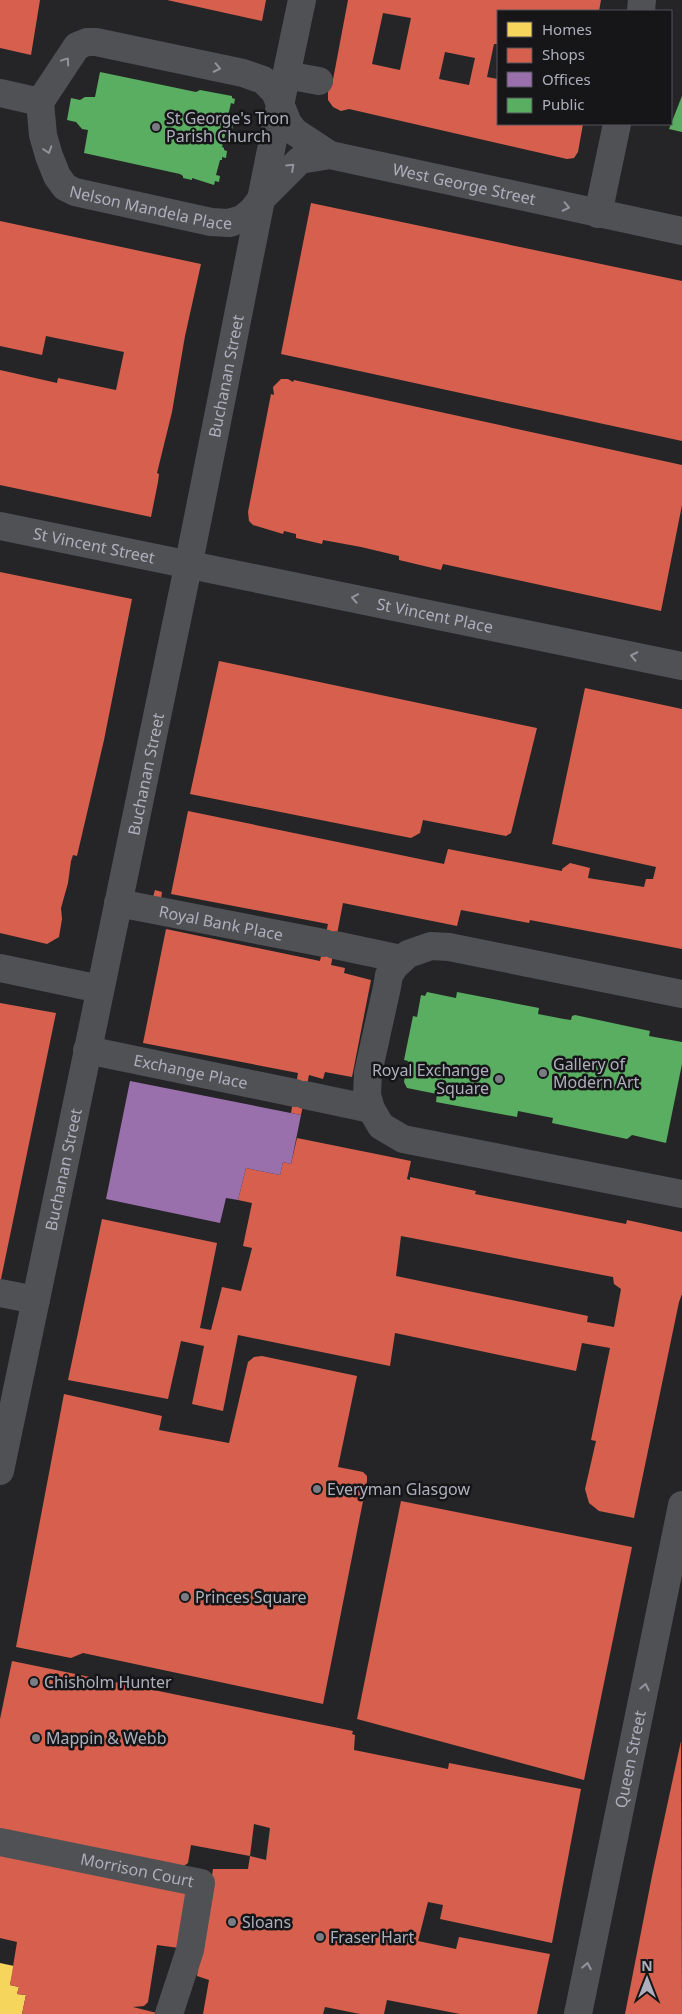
<svg xmlns="http://www.w3.org/2000/svg" width="682" height="2014" font-family="'Noto Sans',sans-serif">
	<rect width="100%" height="100%" fill="#1b1b1c"/>
	<path fill="#252528" fill-rule="evenodd" d="M0,0h682v2014h-682zM498,11h173v113h-173z"/>
	<polygon fill="#f6d55c" points="0,1963 14,1966 10,1985 19,1987 17,1994 26,1995 22,2014 0,2014"/>
	<g fill="#d6604d" fill-rule="evenodd">
		<polygon points="0,0 40,0 31,55 0,48"/>
		<polygon points="167,0 266,0 262,21"/>
		<path d="M348,0h253l-2,11h-101v33h-4l-7,33 11,2v45h85l-5,28 -4,6 -7,1 -218,-50 -8,2 -8,-4 -5,-7v-8l4,-7zM383,13l28,5 -11,52 -28,-6zM445,52l30,6 -6,27 -30,-6z"/>
		<polygon points="311,203 682,281 682,441 281,354"/>
		<polygon points="0,221 201,264 185,336 172,412 157,473 159,474 158,482 151,517 0,485 0,370 57,383 58,378 116,390 124,352 46,336 42,355 0,346"/>
		<polygon points="281,379 288,379 293,382 294,380 682,465 682,505 661,611 443,564 441,570 399,560 399,556 361,547 323,540 322,544 296,538 296,534 284,531 283,534 253,525 249,521 248,512 271,394 274,395 273,387"/>
		<polygon points="0,572 132,599 104,740 77,856 73,855 71,861 68,883 61,908 62,919 59,937 47,944 0,933"/>
		<polygon points="219,661 537,728 511,833 506,836 423,820 420,833 411,838 190,794"/>
		<polygon points="585,688 682,709 682,949 530,920 529,923 461,910 457,926 343,903 331,965 345,968 344,973 371,980 352,1077 325,1072 323,1079 309,1075 301,1115 291,1113 298,1073 143,1043 166,929 320,961 328,924 171,894 188,811 444,864 448,849 562,871 562,869 570,863 590,868 588,878 644,887 646,879 653,879 656,867 552,844"/>
		<polygon points="155,890 162,892 161,899 153,897"/>
		<polygon points="0,1003 56,1013 1,1279 0,1279"/>
		<path d="M297,1138l114,23 -4,18 3,1v-3l66,14 -1,3 151,30 1,-4 55,12v62l-3,8 -45,216 -35,-7 -10,-8 -4,-14 11,-48 -5,-1 19,-92 -28,-5 -6,28 -181,-38 -5,33 -152,-31 -15,76 -31,-7 12,-58 -23,-5 -13,58 -100,-19 34,-161 115,24 -17,85 11,2 11,-43 19,4 11,-43 -9,-2 9,-43 -14,-3 8,-32 34,7 3,-13 8,2zM401,1236l212,41 1,7 7,5 -7,38 -27,-5 1,-6 -192,-40z"/>
		<polygon points="262,1356 357,1376 338,1467 363,1472 367,1476 367,1481 323,1704 83,1653 71,1658 16,1647 64,1394 162,1416 159,1430 229,1443 248,1362 254,1357"/>
		<polygon points="401,1501 632,1547 584,1780 357,1719"/>
		<polygon points="12,1661 353,1731 352,1734 355,1735 354,1750 448,1769 449,1763 581,1789 552,1943 440,1919 443,1905 428,1902 418,1941 456,1949 459,1937 550,1954 537,2014 460,2014 387,2000 384,2014 360,2014 325,2007 323,2014 203,2014 209,1980 197,1976 213,1869 248,1869 250,1856 266,1860 270,1828 254,1824 250,1856 191,1845 188,1863 181,1868 0,1835 0,1719"/>
		<polygon points="681,1741 682,2014 625,2014 653,1871"/>
		<polygon points="0,1849 188,1891 179,1948 157,1945 148,2002 144,2006 133,2007 161,2014 22,2014 26,1995 17,1994 19,1987 10,1985 17,1942 0,1938"/>
	</g>
	<polygon fill="#9970ab" points="130,1081 301,1115 291,1164 283,1162 280,1175 246,1168 238,1200 226,1198 220,1223 106,1199"/>
	<g fill="#5aae61">
		<polygon points="100,72 196,92 200,90 232,96 232,98 235,99 234,104 231,103 227,120 230,120 230,123 233,124 232,130 226,131 222,147 224,148 224,150 227,151 226,158 222,157 222,160 220,160 216,175 220,176 219,182 215,181 214,185 192,178 192,180 183,178 183,176 180,174 84,153 88,130 82,129 76,122 67,120 71,98 80,100 85,97 95,97"/>
		<polygon points="682,96 682,132 669,129"/>
		<polygon points="427,992 456,998 457,992 539,1008 538,1014 564,1019 571,1020 572,1016 575,1015 650,1031 649,1036 682,1042 682,1064 666,1143 632,1135 627,1139 552,1123 553,1118 518,1111 517,1117 436,1102 437,1094 407,1088 404,1082 408,1061 404,1060 413,1016 417,1017 421,995 425,996"/>
	</g>
	<g fill="none" stroke-linecap="round" stroke-linejoin="round">
		<g stroke="#505155" stroke-width="28">
			<polyline points="641,11 642,0"/>
			<polyline points="286,75 319,81"/>
			<polyline points="0,93 40,102"/>
			<path id="s1" d="M330,155l-35,-23 -7,-9 -13,-31 -12,-12 -20,-7 -147,-31h-9l-10,4 -37,56 3,33 6,21 8,20 8,11 10,5 136,30 18,1 13,-4 10,-8 10,-13 38,-38 30,-5 352,76"/>
			<polyline points="598,214 617,124"/>
			<path id="s2" d="M0,526l682,140"/>
			<path id="s3" d="M118,903l206,40"/>
			<polyline points="335,945 401,959"/>
			<polyline points="0,968 100,989"/>
			<polyline points="682,994 449,947 431,946 408,954 395,966 389,975 387,987 368,1073 367,1095 371,1109 381,1126 403,1139 682,1194"/>
			<path id="s4" d="M87,1050l208,43"/>
			<polyline points="305,1095 371,1109"/>
			<polyline points="0,1293 36,1300"/>
			<path id="s5" d="M0,1471c63,-303 128,-605 189,-909 38,-187 73,-375 113,-562"/>
			<path id="s6" d="M0,1842l201,41 -11,67 -21,64"/>
			<path id="s7" d="M578,2014l104,-509"/>
		</g>
	</g>
	<defs><path id="oneway-chevron" d="M-2-3.5L2.5 0L-2 3.5" fill="none" stroke-width="1.6" stroke-linecap="round" stroke-linejoin="round" transform="scale(1.25)"/></defs>
	<g stroke="#91949d">
		<use href="#oneway-chevron" transform="translate(66 61) rotate(-56)"/>
		<use href="#oneway-chevron" transform="translate(217 68) rotate(12)"/>
		<use href="#oneway-chevron" transform="translate(48 150) rotate(72)"/>
		<use href="#oneway-chevron" transform="translate(291 167) rotate(-43)"/>
		<use href="#oneway-chevron" transform="translate(566 207) rotate(12)"/>
		<use href="#oneway-chevron" transform="translate(355 598) rotate(-169)"/>
		<use href="#oneway-chevron" transform="translate(634 656) rotate(-168)"/>
		<use href="#oneway-chevron" transform="translate(645 1687) rotate(-78)"/>
		<use href="#oneway-chevron" transform="translate(587 1966) rotate(-79)"/>
	</g>
	<g fill="#7a7c84" stroke="#161518" stroke-width="2">
		<circle cx="156" cy="127" r="5"/>
		<circle cx="543" cy="1073" r="5"/>
		<circle cx="499" cy="1079" r="5"/>
		<circle cx="317" cy="1489" r="5"/>
		<circle cx="185" cy="1597" r="5"/>
		<circle cx="34" cy="1682" r="5"/>
		<circle cx="36" cy="1738" r="5"/>
		<circle cx="232" cy="1922" r="5"/>
		<circle cx="320" cy="1937" r="5"/>
	</g>
	<g text-anchor="middle" dominant-baseline="central" stroke-width="5" stroke-linejoin="round" paint-order="stroke">
		<g font-size="16" fill="#adb0bc" stroke="#161518" text-anchor="start">
			<text x="166" y="118">St George's Tron<tspan x="166" dy="18">Parish Church</tspan></text>
			<text x="553" y="1064">Gallery of<tspan x="553" dy="18">Modern Art</tspan></text>
			<text x="489" y="1070" text-anchor="end">Royal Exchange<tspan x="489" dy="18">Square</tspan></text>
			<text x="327" y="1489">Everyman Glasgow</text>
			<text x="195" y="1597">Princes Square</text>
			<text x="44" y="1682">Chisholm Hunter</text>
			<text x="46" y="1738">Mappin &amp; Webb</text>
			<text x="242" y="1922">Sloans</text>
			<text x="330" y="1937">Fraser Hart</text>
		</g>
		<g font-size="16" fill="#adb0bc" stroke="#161518">
			<text stroke="none"><textPath href="#s1" startOffset="885">West George Street</textPath></text>
			<text stroke="none"><textPath href="#s1" startOffset="541">Nelson Mandela Place</textPath></text>
			<text stroke="none"><textPath href="#s5" startOffset="1118">Buchanan Street</textPath></text>
			<text stroke="none"><textPath href="#s2" startOffset="96">St Vincent Street</textPath></text>
			<text stroke="none"><textPath href="#s2" startOffset="444">St Vincent Place</textPath></text>
			<text stroke="none"><textPath href="#s5" startOffset="712">Buchanan Street</textPath></text>
			<text stroke="none"><textPath href="#s3" startOffset="105">Royal Bank Place</textPath></text>
			<text stroke="none"><textPath href="#s4" startOffset="106">Exchange Place</textPath></text>
			<text stroke="none"><textPath href="#s5" startOffset="308">Buchanan Street</textPath></text>
			<text stroke="none"><textPath href="#s7" startOffset="260">Queen Street</textPath></text>
			<text stroke="none"><textPath href="#s6" startOffset="140">Morrison Court</textPath></text>
		</g>
	</g>
	<rect x="497" y="10" width="175" height="115" fill="#161518" stroke="#52535a"/>
	<rect x="507" y="22" width="25" height="15" fill="#f6d55c" stroke="#52535a"/>
	<text x="542" y="35" font-size="15" fill="#adb0bc">Homes</text>
	<rect x="507" y="48" width="25" height="15" fill="#d6604d" stroke="#52535a"/>
	<text x="542" y="60" font-size="15" fill="#adb0bc">Shops</text>
	<rect x="507" y="72" width="25" height="15" fill="#9970ab" stroke="#52535a"/>
	<text x="542" y="85" font-size="15" fill="#adb0bc">Offices</text>
	<rect x="507" y="98" width="25" height="15" fill="#5aae61" stroke="#52535a"/>
	<text x="542" y="110" font-size="15" fill="#adb0bc">Public</text>
	<g transform="translate(647 1979)" stroke="#161518" stroke-width="4" paint-order="stroke">
	<path d="M0-4L9 19L0 12L-9 19Z" fill="#adb0bc"/>
	<text y="-8" font-size="14" font-weight="bold" text-anchor="middle" fill="#adb0bc">N</text>
	</g>
</svg>
